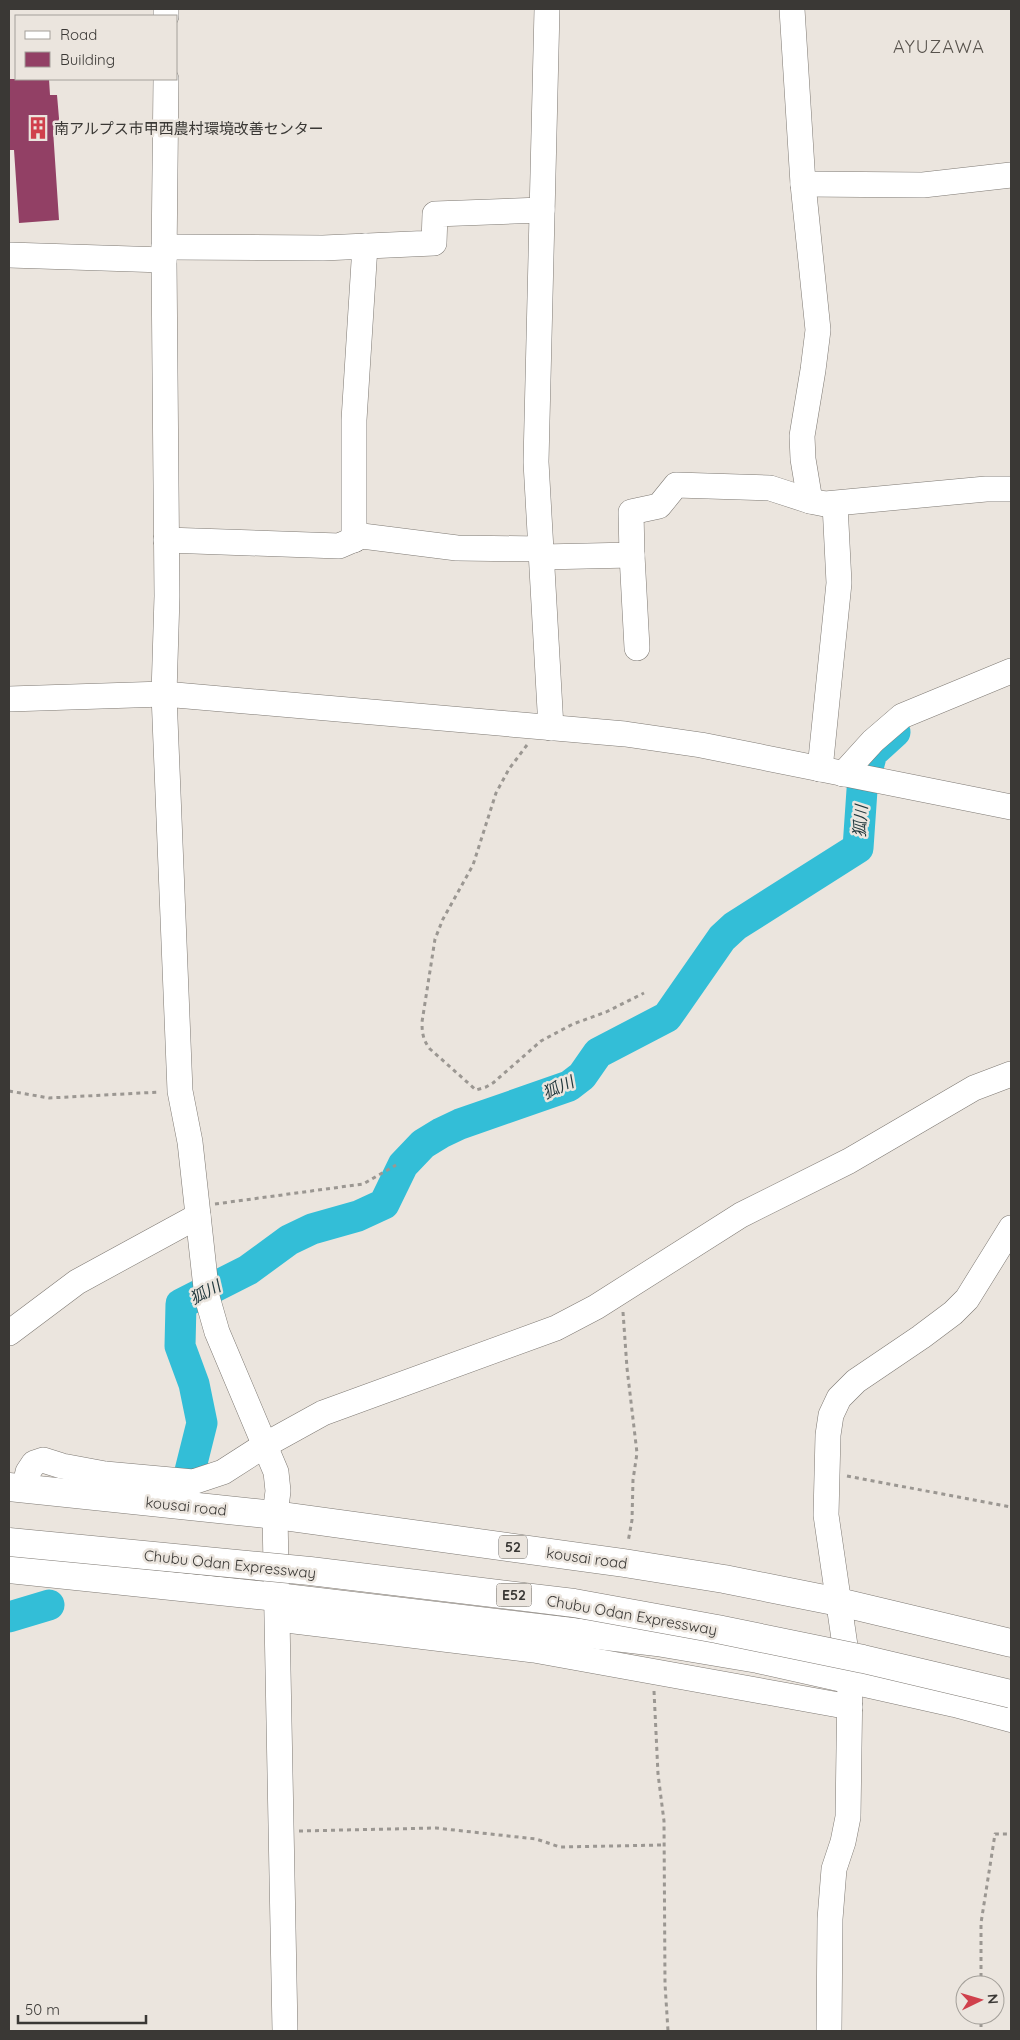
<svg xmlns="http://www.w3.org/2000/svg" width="1020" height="2040" font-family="Quicksand,'Noto Sans JP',sans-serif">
	<rect width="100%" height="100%" fill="#ebe5de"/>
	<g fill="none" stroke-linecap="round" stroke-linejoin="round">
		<g stroke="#33bed7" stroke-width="31">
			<polyline points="190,1471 202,1423 194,1384 180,1346 181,1304 248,1270 289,1240 312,1229 358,1216 384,1204 403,1165 423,1144 441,1133 460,1124 569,1086 582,1076 598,1053 667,1017 722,938 735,926 858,848 862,790 872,753 895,732"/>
			<polyline points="9,1617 49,1605"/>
		</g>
	</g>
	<polygon fill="#924065" points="9,79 49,79 50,95 57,95 60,130 53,130 59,220 19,223 14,150 9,150"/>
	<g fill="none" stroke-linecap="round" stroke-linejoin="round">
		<defs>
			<g id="minor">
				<polyline points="547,9 536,462 551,728"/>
				<polyline points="792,9 803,184 818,330 813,370 802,436 803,459 810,501"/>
				<polyline points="166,16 166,9"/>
				<polyline points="166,79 164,260 167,596 164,694 180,1091 190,1142 207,1297 217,1332 276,1472 278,1491 275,1515 285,2031"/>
				<polyline points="803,184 923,185 1011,175"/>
				<polyline points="164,247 323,248 434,243 435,214 542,210"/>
				<polyline points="9,255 164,260"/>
				<polyline points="166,540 339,546 362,536 457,548 541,549"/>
				<polyline points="354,540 354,420 365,246"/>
				<polyline points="632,555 637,648"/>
				<polyline points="542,557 632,555 631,512 659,506 676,485 770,488 810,501 825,504 986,489 1011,489"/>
				<polyline points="9,699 164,694 625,734 701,745 1011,807"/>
				<polyline points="820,769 839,583 835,504"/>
				<polyline points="843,774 873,741 902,716 1011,671"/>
				<polyline points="9,1333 77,1282 198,1216"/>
				<polyline points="24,1489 28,1472 34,1463 43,1460 62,1466 105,1474 193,1482 223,1472 265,1445 323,1413 556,1328 596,1307 741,1215 849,1161 974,1088 1011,1074"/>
				<polyline points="278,1619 534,1650 850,1707"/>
				<polyline points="829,2031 830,1919 834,1869 843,1842 848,1817 850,1680 826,1515 828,1435 831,1415 839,1398 856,1381 921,1337 953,1313 967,1299 1011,1228"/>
			</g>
			<g id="highway">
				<polyline points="9,1487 275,1515 624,1563 724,1579 839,1602 1011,1643"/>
				<polyline points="9,1569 277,1597 657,1642 758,1659 955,1703 1011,1718"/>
			</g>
		</defs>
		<use href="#minor" stroke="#7e7973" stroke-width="26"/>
		<use href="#highway" stroke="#7e7973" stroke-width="29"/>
		<g stroke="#9b9792" stroke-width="3" stroke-dasharray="4 4" stroke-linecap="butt">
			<path d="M527,745l-18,24 -13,24 -23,72 -30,54 -8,20 -13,83c0,11 1,18 8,27l46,41 10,-3 7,-4 48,-42 32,-17 33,-12 38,-19"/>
			<polyline points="9,1091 49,1098 160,1092"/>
			<polyline points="215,1204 363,1184 396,1165"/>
			<polyline points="623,1312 627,1368 637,1453 633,1480 632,1520 628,1542"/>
			<polyline points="847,1476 1011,1507"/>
			<polyline points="654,1691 658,1774 664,1821 665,1984 668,2031"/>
			<polyline points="299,1831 436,1828 536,1839 560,1847 663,1845"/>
			<polyline points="981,1985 981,1923 995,1834 1011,1834"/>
			<polyline points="981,2015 981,2031"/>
		</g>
		<use href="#minor" stroke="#fff" stroke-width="25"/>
		<use href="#highway" stroke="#fff" stroke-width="28"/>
		<defs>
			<polyline id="highway-bridge" points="9,1542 310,1571 574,1603 717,1629 863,1659 1011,1694"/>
		</defs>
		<use href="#highway-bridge" stroke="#7e7973" stroke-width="29" stroke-linecap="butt"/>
		<use href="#highway-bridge" stroke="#fff" stroke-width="28"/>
	</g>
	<defs>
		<symbol id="building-bare" viewBox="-9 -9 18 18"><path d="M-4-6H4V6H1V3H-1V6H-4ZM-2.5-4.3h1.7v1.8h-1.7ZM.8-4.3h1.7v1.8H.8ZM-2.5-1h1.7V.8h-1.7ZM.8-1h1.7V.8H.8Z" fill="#d0404c" stroke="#ebe5de" stroke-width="2.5" paint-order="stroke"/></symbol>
	</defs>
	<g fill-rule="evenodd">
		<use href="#building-bare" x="22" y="112" width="32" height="32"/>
	</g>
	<g text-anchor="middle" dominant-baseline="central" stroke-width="5" stroke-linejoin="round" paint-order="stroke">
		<g fill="#ebe5de" stroke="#6f6c68" stroke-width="1">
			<rect x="499" y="1535.5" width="28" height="23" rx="4"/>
			<rect x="496.5" y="1583.5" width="35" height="23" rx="4"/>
		</g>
		<g font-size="14" font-weight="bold" fill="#3a3835">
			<text x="513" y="1547">52</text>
			<text x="514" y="1595">E52</text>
		</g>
		<g font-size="15" fill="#3a3835" stroke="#ebe5de" text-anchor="start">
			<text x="54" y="128">南アルプス市甲西農村環境改善センター</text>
		</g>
		<g font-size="15" fill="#3a3835" stroke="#ebe5de">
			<text transform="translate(186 1506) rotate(6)">kousai road</text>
			<text transform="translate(587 1558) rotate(8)">kousai road</text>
			<text transform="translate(230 1564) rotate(6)">Chubu Odan Expressway</text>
			<text transform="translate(632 1615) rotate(10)">Chubu Odan Expressway</text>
		</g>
		<g font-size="16" font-style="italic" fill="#21383d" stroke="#ebe5de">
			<text transform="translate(860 821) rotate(-86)">狐川</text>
			<text transform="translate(558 1087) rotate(-24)">狐川</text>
			<text transform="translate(205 1292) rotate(-27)">狐川</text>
		</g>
		<g font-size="18" letter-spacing="1" fill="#57524c" stroke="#ebe5de">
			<text x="939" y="46">AYUZAWA</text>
		</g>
	</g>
	<rect width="1020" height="2040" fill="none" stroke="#3a3835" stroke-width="20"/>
	<rect x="15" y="15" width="162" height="65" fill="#ebe5de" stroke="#a4a09a"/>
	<rect x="25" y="31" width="25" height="8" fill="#ffffff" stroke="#a4a09a"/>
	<text x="60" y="40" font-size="15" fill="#3a3835">Road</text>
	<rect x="25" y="52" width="25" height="15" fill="#924065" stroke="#a4a09a"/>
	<text x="60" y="65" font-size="15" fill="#3a3835">Building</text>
	<g transform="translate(980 2000) rotate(85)"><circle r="24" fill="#ebe5de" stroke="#a4a09a"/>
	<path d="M0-4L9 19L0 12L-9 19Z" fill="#d0404c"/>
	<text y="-8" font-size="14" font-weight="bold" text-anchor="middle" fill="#3a3835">N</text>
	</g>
	<path d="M18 2015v8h128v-8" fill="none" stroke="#3a3835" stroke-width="2.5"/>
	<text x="25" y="2015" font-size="15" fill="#3a3835" stroke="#ebe5de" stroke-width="4" paint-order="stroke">50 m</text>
</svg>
